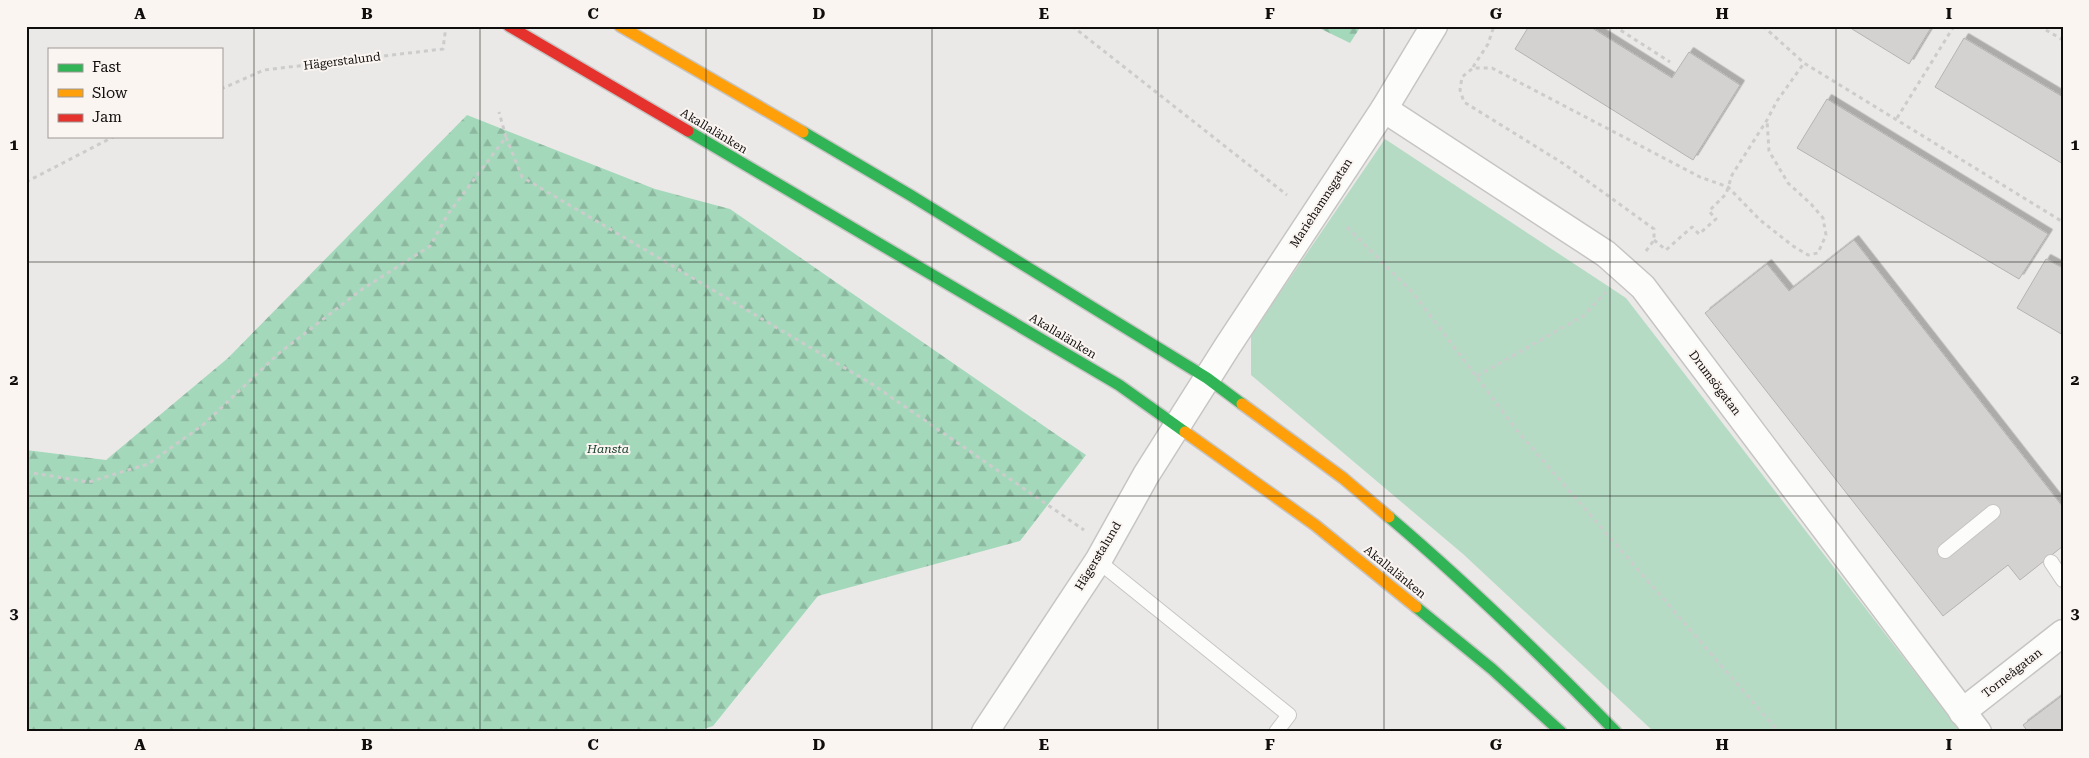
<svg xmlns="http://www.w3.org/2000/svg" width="2089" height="758" font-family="'Roboto Serif',serif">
	<defs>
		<pattern id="forest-firs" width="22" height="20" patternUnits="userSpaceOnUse" patternTransform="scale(1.25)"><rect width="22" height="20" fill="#a4d8bb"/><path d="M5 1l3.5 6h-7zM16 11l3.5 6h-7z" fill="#8cb8a0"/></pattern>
		<filter id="shadow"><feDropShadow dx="4.5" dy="-4.5" stdDeviation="0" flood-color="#0004"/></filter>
	</defs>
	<rect width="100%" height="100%" fill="#ebe9e7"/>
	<polygon fill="#b6dbc5" points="1385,139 1626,298 1961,732 1654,732 1463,554 1251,375 1251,335"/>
	<g fill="url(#forest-firs)">
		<polygon points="1315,26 1361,26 1350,43"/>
		<polygon points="467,115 655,189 730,209 1086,455 1020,541 818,596 713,726 695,732 26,732 26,450 106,460 228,358"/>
	</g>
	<g fill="#d4d2d1" stroke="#b5b3b2" filter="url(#shadow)">
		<polygon points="1529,26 1589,26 1672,78 1689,52 1740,85 1693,160 1515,49"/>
		<polygon points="1854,26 1932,26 1909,64 1852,29"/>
		<polygon points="1964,38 2063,97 2063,164 1935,87"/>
		<polygon points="1827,99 2048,234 2019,279 1797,148"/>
		<polygon points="1854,240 2063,507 2063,546 2020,580 2008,565 1943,616 1705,313 1767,264 1789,291"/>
		<polygon points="2046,259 2063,268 2063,335 2017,308"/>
		<polygon points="2063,695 2063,732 2028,732 2023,725"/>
	</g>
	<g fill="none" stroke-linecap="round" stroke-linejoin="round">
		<defs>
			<g id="lane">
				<polyline points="1945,551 1993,512"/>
				<polyline points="1098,561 1289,715 1276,732"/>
				<polyline points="2051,562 2063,580"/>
			</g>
			<g id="street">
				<polyline points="1384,109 1606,254 1643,287 1978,732"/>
				<polyline points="1962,712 2063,633"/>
				<polyline points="985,732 1098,561 1146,475 1227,347 1384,109 1434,26"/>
			</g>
			<g id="fast">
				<polyline points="688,131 1119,385 1185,432"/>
				<polyline points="803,132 910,195 1207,378 1242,404"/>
				<path d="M1389,517c80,68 154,140 227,215"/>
				<polyline points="1416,607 1492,669 1561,732"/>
			</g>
			<g id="slow">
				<polyline points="620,26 803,132"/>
				<polyline points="1242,404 1343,478 1389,517"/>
				<polyline points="1185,432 1315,525 1416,607"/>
			</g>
			<polyline id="jam" points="509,26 688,131"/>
		</defs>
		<use href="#lane" stroke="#c7c5c4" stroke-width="16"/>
		<use href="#street" stroke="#c7c5c4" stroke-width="29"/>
		<use href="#fast" stroke="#c7c5c4" stroke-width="14"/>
		<use href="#slow" stroke="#c7c5c4" stroke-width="14"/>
		<use href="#jam" stroke="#c7c5c4" stroke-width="14"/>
		<g stroke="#ccc" stroke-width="3" stroke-dasharray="4 4" stroke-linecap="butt">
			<polyline points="1072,26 1287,195"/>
			<polyline points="1614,26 1670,62"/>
			<polyline points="1763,26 1804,63 2063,222"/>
			<polyline points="2039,26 2063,40"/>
			<polyline points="1473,67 1488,44 1494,26"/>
			<polyline points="221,89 264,70 443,49 446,26"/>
			<polyline points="1897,118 1954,26"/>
			<polyline points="506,137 522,177 872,384 1084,530"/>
			<polyline points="26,182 115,136"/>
			<polyline points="1347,227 1413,293 1519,433 1779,732"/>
			<polyline points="1654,240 1666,250 1692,227 1699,234 1716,219 1709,211 1726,194 1732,175 1767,120 1777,101 1804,63"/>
			<polyline points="1646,251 1654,240 1654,229 1564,164 1464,102 1460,90 1462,77 1473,68 1492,68 1700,177 1728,187 1760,220 1793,246 1808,255 1818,253 1826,235 1823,218 1811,204 1788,183 1769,151 1767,120"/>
			<polyline points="1477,376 1583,316 1606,292"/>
			<polyline points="26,472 89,482 148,464 203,425 278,354 361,290 430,246 448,214 506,137 499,112"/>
		</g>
		<use href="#lane" stroke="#fcfcfb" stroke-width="14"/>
		<use href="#street" stroke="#fcfcfb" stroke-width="26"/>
		<use href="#fast" stroke="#30b455" stroke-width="11"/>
		<use href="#slow" stroke="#ff9f0a" stroke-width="11"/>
		<use href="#jam" stroke="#e5322d" stroke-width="11"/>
	</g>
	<path fill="none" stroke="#100e0d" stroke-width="1" stroke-opacity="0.55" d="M254,26v706M480,26v706M706,26v706M932,26v706M1158,26v706M1384,26v706M1610,26v706M1836,26v706M26,262h2037M26,496h2037"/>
	<g text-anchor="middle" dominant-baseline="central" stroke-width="4" stroke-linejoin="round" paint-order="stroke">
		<g font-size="12" fill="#100e0d" stroke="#fbf5f2">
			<text transform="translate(342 61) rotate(-7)">Hägerstalund</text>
			<text transform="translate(714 131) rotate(31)">Akallalänken</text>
			<text transform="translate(1321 203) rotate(-57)">Mariehamnsgatan</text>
			<text transform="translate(1063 336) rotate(31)">Akallalänken</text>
			<text transform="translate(1715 383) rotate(53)">Drumsögatan</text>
			<text transform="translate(1098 556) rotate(-59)">Hägerstalund</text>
			<text transform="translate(1395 572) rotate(39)">Akallalänken</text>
			<text transform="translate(2012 673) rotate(-38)">Torneågatan</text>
		</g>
		<g font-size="12" font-style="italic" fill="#17402c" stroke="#fbf5f2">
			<text x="608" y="449">Hansta</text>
		</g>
	</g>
	<rect width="2089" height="758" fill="none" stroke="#fbf5f2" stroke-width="55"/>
	<rect x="48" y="48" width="175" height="90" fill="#fbf5f2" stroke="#9d9996"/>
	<rect x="58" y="64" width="25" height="8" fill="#30b455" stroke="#9d9996"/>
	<text x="92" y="72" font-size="15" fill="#100e0d">Fast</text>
	<rect x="58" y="89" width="25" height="8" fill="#ff9f0a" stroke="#9d9996"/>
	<text x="92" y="98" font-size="15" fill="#100e0d">Slow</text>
	<rect x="58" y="114" width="25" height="8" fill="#e5322d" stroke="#9d9996"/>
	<text x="92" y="122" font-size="15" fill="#100e0d">Jam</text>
	<rect x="28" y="28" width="2034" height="702" fill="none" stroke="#100e0d" stroke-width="2"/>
	<g font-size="16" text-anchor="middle" font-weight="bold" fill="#100e0d">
		<text x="140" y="19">A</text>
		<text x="367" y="19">B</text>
		<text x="593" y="19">C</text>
		<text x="819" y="19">D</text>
		<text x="1044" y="19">E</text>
		<text x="1270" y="19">F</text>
		<text x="1496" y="19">G</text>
		<text x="1722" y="19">H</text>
		<text x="1949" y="19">I</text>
		<text x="14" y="150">1</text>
		<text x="2075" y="150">1</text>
		<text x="14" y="385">2</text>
		<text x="2075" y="385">2</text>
		<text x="14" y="619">3</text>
		<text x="2075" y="619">3</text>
		<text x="140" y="750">A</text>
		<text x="367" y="750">B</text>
		<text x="593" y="750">C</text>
		<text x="819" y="750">D</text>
		<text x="1044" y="750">E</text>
		<text x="1270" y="750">F</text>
		<text x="1496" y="750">G</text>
		<text x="1722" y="750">H</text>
		<text x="1949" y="750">I</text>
	</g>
</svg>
